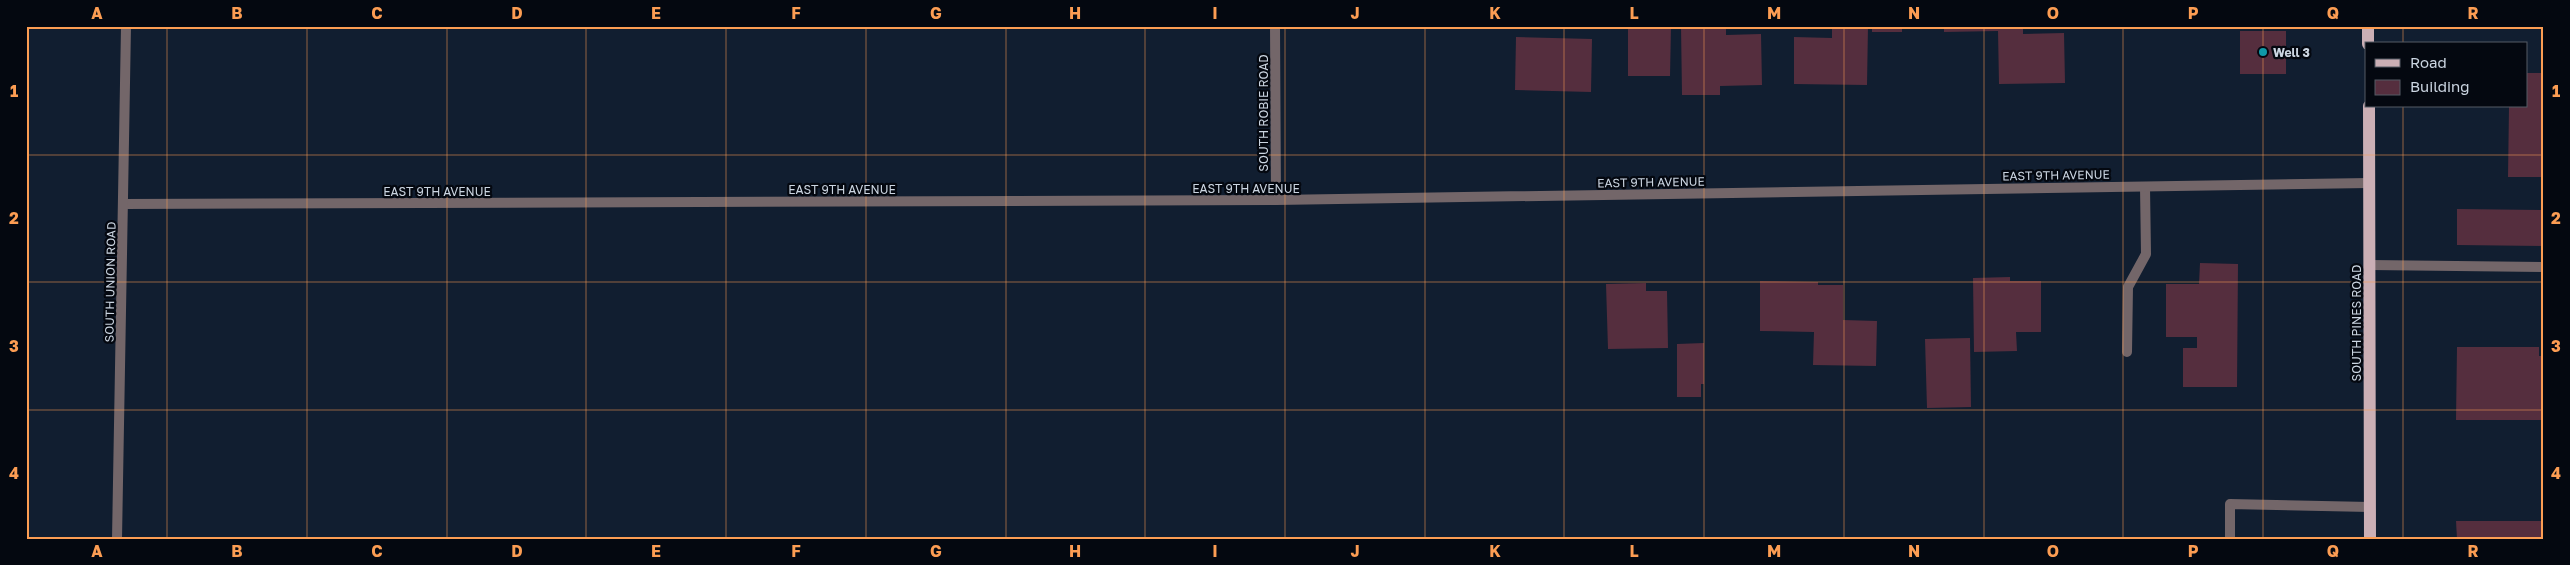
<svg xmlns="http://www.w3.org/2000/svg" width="2570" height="565" font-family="'Golos Text',sans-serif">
	<rect width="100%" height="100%" fill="#111e30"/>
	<g fill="#552e3e">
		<polygon points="1628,26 1671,26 1670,76 1628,76"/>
		<polygon points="1681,26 1726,26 1726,35 1761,34 1762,85 1720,86 1720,95 1682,95"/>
		<polygon points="1832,26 1868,26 1867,85 1794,84 1794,37 1832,38"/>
		<rect x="1872" y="26" width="30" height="6"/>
		<polygon points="1944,26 2023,26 2023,34 2064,33 2065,83 1999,84 1998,31 1944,32"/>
		<rect x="2240" y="31" width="46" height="43"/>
		<polygon points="1516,37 1592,39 1591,92 1515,90"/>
		<polygon points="2526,73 2544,73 2544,177 2508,177 2509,106 2526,106"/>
		<polygon points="2457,209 2544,210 2544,246 2457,245"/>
		<polygon points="2200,263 2238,264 2237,387 2183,387 2183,348 2197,348 2197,337 2166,337 2166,284 2199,284"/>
		<polygon points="2010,277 2010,281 2041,281 2041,332 2016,332 2017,351 1974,352 1973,278"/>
		<polygon points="1760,281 1818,282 1818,285 1843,285 1843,320 1877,321 1876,366 1813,365 1814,332 1760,331"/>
		<polygon points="1646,283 1646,291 1667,291 1668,348 1608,349 1606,284"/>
		<polygon points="1970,338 1971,407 1927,408 1925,339"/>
		<polygon points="1704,343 1704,384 1701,384 1701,397 1677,397 1677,344"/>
		<polygon points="2457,347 2539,347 2539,356 2544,356 2544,420 2456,420"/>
		<polygon points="2456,521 2544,521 2544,539 2457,539"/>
	</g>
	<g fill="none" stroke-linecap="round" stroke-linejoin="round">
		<g stroke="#736669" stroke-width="10">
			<polyline points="2370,265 2544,267"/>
			<polyline points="2127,352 2128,287 2146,254 2145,187"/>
			<polyline points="2230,539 2230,504 2370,507"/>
		</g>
		<g stroke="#736669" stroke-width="10">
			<polyline points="1275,26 1276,200"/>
			<polyline points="124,204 1276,200 2369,183"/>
			<polyline points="117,539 126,26"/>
		</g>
		<g stroke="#cbafb5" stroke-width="12">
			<polyline points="2368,26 2368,44"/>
			<polyline points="2369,106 2370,539"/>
		</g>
	</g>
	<path fill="none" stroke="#fc9d53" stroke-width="1" stroke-opacity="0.55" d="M167,26v513M307,26v513M447,26v513M586,26v513M726,26v513M866,26v513M1006,26v513M1145,26v513M1285,26v513M1425,26v513M1564,26v513M1704,26v513M1844,26v513M1984,26v513M2123,26v513M2263,26v513M2403,26v18M2403,106v433M26,155h2518M26,282h2518M26,410h2518"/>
	<circle fill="#0f9aa8" stroke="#040810" stroke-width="2" cx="2263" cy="52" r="5"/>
	<g text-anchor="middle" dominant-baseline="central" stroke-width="4.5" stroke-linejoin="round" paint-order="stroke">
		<g font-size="12" font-weight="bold" fill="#cbd5e1" stroke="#040810" text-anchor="start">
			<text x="2273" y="52">Well 3</text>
		</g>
		<g font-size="12" fill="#cbd5e1" stroke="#040810">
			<text transform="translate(1263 113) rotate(-90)">SOUTH ROBIE ROAD</text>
			<text transform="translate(2056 175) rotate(-1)">EAST 9TH AVENUE</text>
			<text transform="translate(1651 182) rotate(-1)">EAST 9TH AVENUE</text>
			<text x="1246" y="188">EAST 9TH AVENUE</text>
			<text x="842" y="189">EAST 9TH AVENUE</text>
			<text x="437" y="191">EAST 9TH AVENUE</text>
			<text transform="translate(110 282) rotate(-89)">SOUTH UNION ROAD</text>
			<text transform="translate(2356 323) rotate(-90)">SOUTH PINES ROAD</text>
		</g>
	</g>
	<rect width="2570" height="565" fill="none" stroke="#040810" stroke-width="55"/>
	<rect x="2365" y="42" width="162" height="65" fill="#040810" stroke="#545a64"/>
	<rect x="2375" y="59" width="25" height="8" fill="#cbafb5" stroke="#545a64"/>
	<text x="2410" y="68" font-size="15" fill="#cbd5e1">Road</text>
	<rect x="2375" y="80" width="25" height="15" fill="#552e3e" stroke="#545a64"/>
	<text x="2410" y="92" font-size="15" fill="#cbd5e1">Building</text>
	<rect x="28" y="28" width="2514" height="510" fill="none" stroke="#fc9d53" stroke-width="2"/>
	<g font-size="16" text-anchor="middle" font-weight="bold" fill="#fc9d53">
		<text x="97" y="19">A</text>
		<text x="237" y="19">B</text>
		<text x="377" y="19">C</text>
		<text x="517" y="19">D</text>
		<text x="656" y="19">E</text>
		<text x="796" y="19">F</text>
		<text x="936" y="19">G</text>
		<text x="1075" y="19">H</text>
		<text x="1215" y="19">I</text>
		<text x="1355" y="19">J</text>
		<text x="1495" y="19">K</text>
		<text x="1634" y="19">L</text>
		<text x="1774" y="19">M</text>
		<text x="1914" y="19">N</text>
		<text x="2053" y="19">O</text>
		<text x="2193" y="19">P</text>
		<text x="2333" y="19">Q</text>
		<text x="2473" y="19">R</text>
		<text x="14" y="97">1</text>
		<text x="2556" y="97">1</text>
		<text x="14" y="224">2</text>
		<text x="2556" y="224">2</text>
		<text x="14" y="352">3</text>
		<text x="2556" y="352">3</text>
		<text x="14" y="479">4</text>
		<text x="2556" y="479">4</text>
		<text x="97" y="557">A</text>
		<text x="237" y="557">B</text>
		<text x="377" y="557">C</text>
		<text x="517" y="557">D</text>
		<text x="656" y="557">E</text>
		<text x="796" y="557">F</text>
		<text x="936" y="557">G</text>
		<text x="1075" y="557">H</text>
		<text x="1215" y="557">I</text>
		<text x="1355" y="557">J</text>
		<text x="1495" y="557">K</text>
		<text x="1634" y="557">L</text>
		<text x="1774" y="557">M</text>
		<text x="1914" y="557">N</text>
		<text x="2053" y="557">O</text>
		<text x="2193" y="557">P</text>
		<text x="2333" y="557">Q</text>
		<text x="2473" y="557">R</text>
	</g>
</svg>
